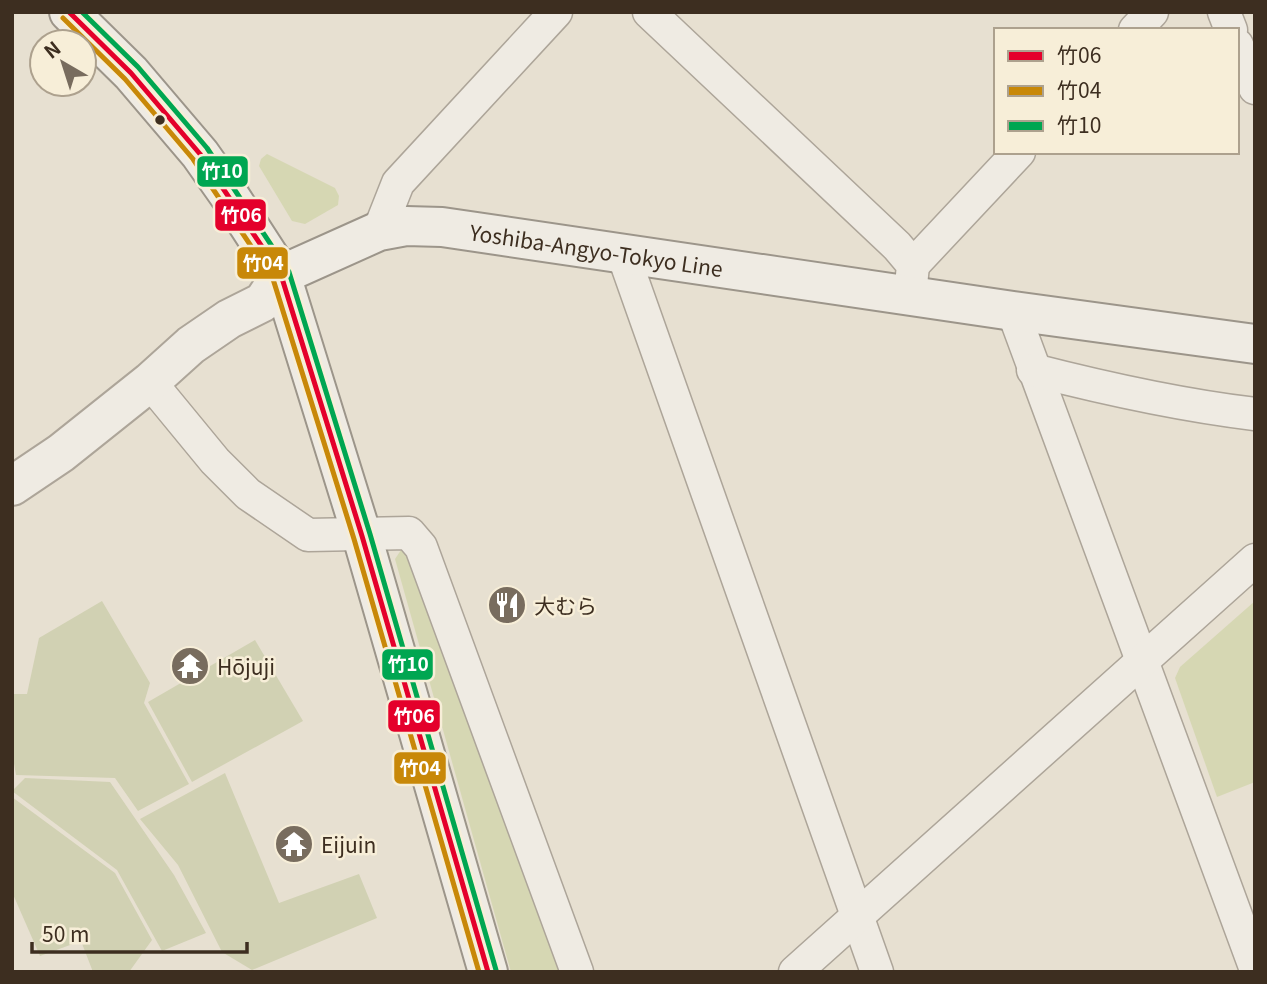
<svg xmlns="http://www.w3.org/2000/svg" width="1267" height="984" font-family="Georgia,'Noto Sans JP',serif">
	<rect width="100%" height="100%" fill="#e7e0d1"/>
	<g fill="#d6d7b3">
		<polygon points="267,154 335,188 339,196 338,205 305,224 292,221 259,166 261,159"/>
		<polygon points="401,550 406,553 564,972 511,972 395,559"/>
		<polygon points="1255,601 1255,782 1217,797 1175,678 1180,667"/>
	</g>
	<g fill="#d1d1b3">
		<polygon points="102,601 150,683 144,703 189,784 138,811 115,778 16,775 12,752 12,694 27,694 39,638"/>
		<polygon points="255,640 303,721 192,782 148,702"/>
		<polygon points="225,773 279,903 359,874 377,918 252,970 222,952 178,865 140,819"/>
		<polygon points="25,778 110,782 174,875 206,933 162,951 117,870 12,791"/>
		<polygon points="12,797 115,873 152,940 129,972 93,972 81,941 40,956 12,892"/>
	</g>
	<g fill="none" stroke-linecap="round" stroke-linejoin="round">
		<defs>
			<g id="minor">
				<polyline points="649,12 897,246 913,265 910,296"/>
				<polyline points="1224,12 1231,30"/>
				<polyline points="1135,30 1152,12"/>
				<polyline points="1237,45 1255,88"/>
				<polyline points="379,231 398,183 556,12"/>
				<polyline points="623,254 877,972"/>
				<polyline points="913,265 1019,152"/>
				<polyline points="1013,311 1255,967"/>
				<path d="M1033,370c74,19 146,35 222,44"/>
				<polyline points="150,382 215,461 248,494 308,535 409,533 421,547 577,972"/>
				<polyline points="795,972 1255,560"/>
			</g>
			<polyline id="tertiary" points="12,486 61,453 150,382 191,345 229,319 263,302 281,275"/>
			<g id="secondary">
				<polyline points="69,12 131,73 200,154 231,198 281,275 362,536 488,972"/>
				<path id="s1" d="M281,275l98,-44 27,-5 36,1 571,84 242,33"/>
			</g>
		</defs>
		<use href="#minor" stroke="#ada599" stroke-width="35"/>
		<use href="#tertiary" stroke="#ada599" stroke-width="42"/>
		<use href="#secondary" stroke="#9c958a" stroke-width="42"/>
		<use href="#minor" stroke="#efebe3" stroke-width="32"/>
		<use href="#tertiary" stroke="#efebe3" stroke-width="38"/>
		<use href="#secondary" stroke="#efebe3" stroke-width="38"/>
		<defs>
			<polyline id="bus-1" points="69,12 131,73 200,154 281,275 362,536 488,972"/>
			<polyline id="bus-2" points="63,18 125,79 193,159 273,279 354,539 479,972"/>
			<polyline id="bus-3" points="82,12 138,67 207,148 289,272 370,534 496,970"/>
		</defs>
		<use href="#bus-1" stroke="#f7eed8" stroke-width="10"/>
		<use href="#bus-2" stroke="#f7eed8" stroke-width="10"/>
		<use href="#bus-3" stroke="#f7eed8" stroke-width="10"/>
		<use href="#bus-1" stroke="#e4002b" stroke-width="5"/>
		<use href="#bus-2" stroke="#c88808" stroke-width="5"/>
		<use href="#bus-3" stroke="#00a651" stroke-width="5"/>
	</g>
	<defs>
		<symbol id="restaurant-disc" viewBox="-11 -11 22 22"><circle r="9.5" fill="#786c5e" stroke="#f7eed8"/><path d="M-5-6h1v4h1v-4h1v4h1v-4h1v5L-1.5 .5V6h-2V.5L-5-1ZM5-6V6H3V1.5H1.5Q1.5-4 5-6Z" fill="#fff"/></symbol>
		<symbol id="temple-disc" viewBox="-11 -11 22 22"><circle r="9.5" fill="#786c5e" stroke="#f7eed8"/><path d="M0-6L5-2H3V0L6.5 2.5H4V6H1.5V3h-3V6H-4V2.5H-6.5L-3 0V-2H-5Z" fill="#fff"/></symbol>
	</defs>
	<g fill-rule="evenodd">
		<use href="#restaurant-disc" x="485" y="583" width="44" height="44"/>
		<use href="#temple-disc" x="168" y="644" width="44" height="44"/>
		<use href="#temple-disc" x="272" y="822" width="44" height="44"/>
	</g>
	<circle fill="#3d2e20" stroke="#f7eed8" stroke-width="2.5" cx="160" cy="120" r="6"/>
	<g text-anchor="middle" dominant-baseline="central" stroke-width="5" stroke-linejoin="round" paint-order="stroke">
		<g font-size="21" fill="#3d2e20" stroke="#f7eed8">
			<text stroke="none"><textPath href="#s1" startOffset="327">Yoshiba-Angyo-Tokyo Line</textPath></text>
		</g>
		<g font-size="21" fill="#3d2e20" stroke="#f7eed8" text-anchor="start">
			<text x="534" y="605">大むら</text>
			<text x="217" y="666">Hōjuji</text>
			<text x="321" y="844">Eijuin</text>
		</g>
	</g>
	<g stroke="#f7eed8" stroke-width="2.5">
		<rect x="196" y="155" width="53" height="33" rx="7" fill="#00a651"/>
		<rect x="214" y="198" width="53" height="34" rx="7" fill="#e4002b"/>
		<rect x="236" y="246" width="53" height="34" rx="7" fill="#c88808"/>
		<rect x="381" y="648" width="53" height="33" rx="7" fill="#00a651"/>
		<rect x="387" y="699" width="54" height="34" rx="7" fill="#e4002b"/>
		<rect x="393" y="751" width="54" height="34" rx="7" fill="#c88808"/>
	</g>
	<g font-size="19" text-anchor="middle" font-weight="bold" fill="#fff">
		<text x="222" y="178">竹10</text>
		<text x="241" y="222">竹06</text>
		<text x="263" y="270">竹04</text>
		<text x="408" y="671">竹10</text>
		<text x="414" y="723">竹06</text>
		<text x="420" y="775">竹04</text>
	</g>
	<rect width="1267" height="984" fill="none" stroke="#3d2e20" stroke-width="28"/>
	<rect x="994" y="28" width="245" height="126" fill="#f7eed8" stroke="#ada18e" stroke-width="2"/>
	<rect x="1008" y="51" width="35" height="10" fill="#e4002b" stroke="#ada18e" stroke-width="2"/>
	<text x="1057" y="63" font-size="21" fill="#3d2e20">竹06</text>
	<rect x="1008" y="86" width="35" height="10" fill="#c88808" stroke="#ada18e" stroke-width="2"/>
	<text x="1057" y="98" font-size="21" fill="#3d2e20">竹04</text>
	<rect x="1008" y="121" width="35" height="10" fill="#00a651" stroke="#ada18e" stroke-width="2"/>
	<text x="1057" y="133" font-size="21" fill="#3d2e20">竹10</text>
	<g transform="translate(63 63) rotate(321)"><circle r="33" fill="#f7eed8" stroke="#ada18e" stroke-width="2"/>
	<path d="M0-5L12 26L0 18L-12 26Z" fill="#786c5e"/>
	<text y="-10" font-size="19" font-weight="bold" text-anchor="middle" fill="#3d2e20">N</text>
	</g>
	<path d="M32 942v10h215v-10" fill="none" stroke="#3d2e20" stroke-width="3.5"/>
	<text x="42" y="942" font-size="21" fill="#3d2e20" stroke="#f7eed8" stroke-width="5" paint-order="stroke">50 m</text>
</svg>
